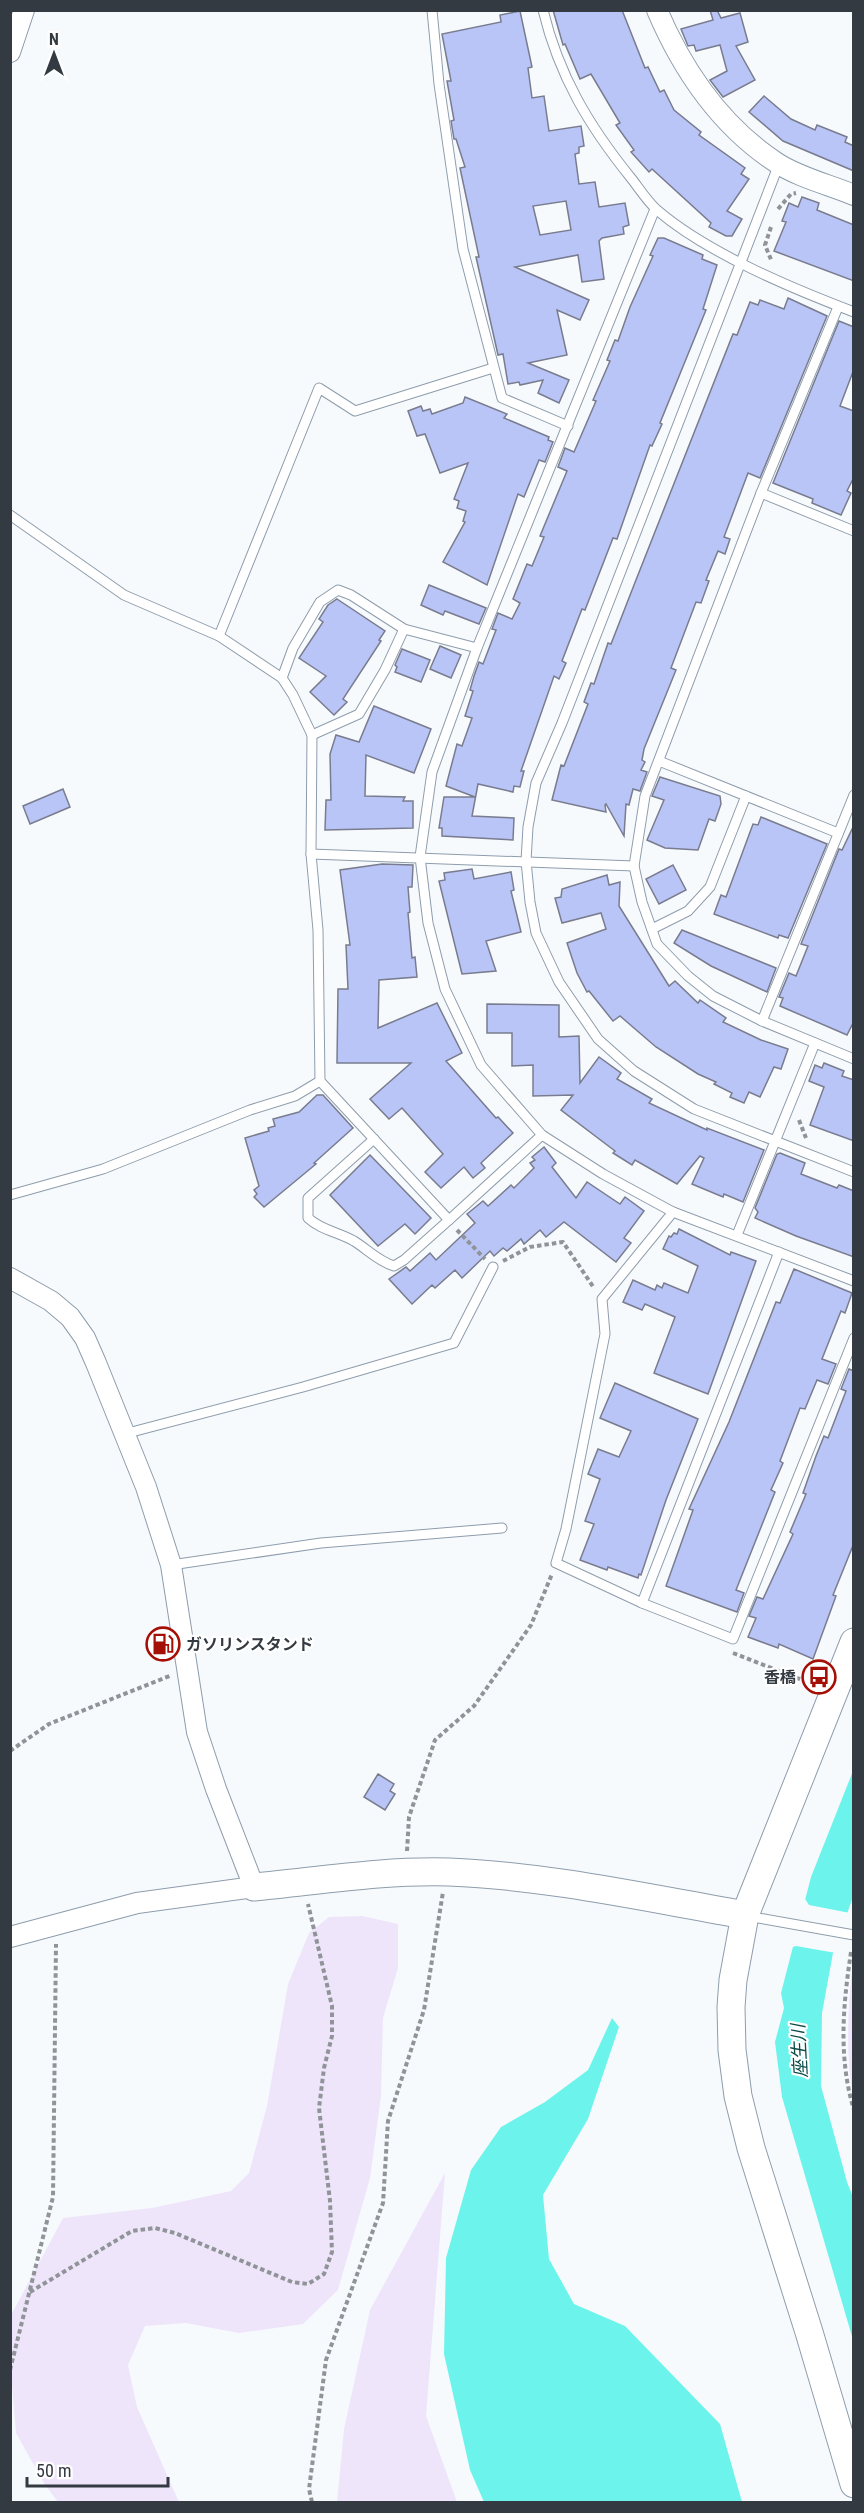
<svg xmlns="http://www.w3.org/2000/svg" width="864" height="2513" font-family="'Roboto Condensed','Noto Sans JP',sans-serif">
	<rect width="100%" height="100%" fill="#f7fafd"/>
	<g fill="#eee5fb">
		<polygon points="362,1916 398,1924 398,1968 383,2018 381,2096 370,2178 338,2290 303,2324 239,2333 186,2323 145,2326 128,2365 137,2407 179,2502 58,2502 45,2485 16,2433 11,2374 10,2317 63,2218 152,2208 231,2191 249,2173 267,2106 288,1984 309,1933 329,1917"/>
		<path d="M853,1960v137c-8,-47 -5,-91 0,-137z"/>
		<polygon points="445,2173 426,2416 457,2502 337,2502 344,2429 370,2310"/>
	</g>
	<g fill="#6cf4ec">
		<polygon points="853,1771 853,1897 833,1953 822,2013 821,2086 847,2182 853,2197 853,2340 782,2097 775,2042 784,2008 781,1993 811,1877"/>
		<polygon points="612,2018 619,2027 588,2119 543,2195 549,2259 574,2304 625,2326 720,2424 742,2502 484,2502 470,2470 444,2354 446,2258 471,2170 501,2127 545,2102 588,2070"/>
	</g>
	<polygon fill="#f7fafd" points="803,1896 809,1905 850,1913 836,1953 796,1946 790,1948"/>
	<g fill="#bac5f7" stroke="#787c8e" stroke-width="1.5" fill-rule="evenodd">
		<polygon points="553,10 622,10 645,68 648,67 660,92 664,90 674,110 701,132 699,135 745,168 741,174 749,179 727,211 742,219 732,236 726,236 709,227 711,223 652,169 649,172 631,152 634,150 616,125 620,123 591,74 580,79 565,44 563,45"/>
		<polygon points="710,10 717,10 721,18 740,13 748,42 736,46 755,80 723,97 710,80 727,71 720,45 696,51 694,45 688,46 681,29 713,20"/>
		<path d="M520,11l12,56 -4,1 4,30 12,-2 5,35 32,-5 3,20 -5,1v6l-4,1 4,30 16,-2 4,25 26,-4 4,22 -6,2 1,7 -22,4 -3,3 5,38 -22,3 -4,-27 -63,12 74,33 -9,20 -23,-10 10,45 -39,8 41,17 -10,23 -21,-10 5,-13 -23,5 -1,-3 -11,2 -5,-30 -5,1 -22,-98h3l-19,-89 5,-1 -9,-28h-2l-3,-18 3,-1 -7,-39h4l-9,-47 59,-12 -1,-7zM566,201l5,29 -31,5 -7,-29z"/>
		<polygon points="764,96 791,119 815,130 817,125 847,137 845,142 854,146 854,171 783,141 749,112"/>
		<polygon points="802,197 819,203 817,210 854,225 854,281 774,251 786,222 782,221 789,203 798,207"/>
		<polygon points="658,238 664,238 703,255 702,259 717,265 703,309 706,310 660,423 662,424 652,446 650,445 617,539 613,538 585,610 582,609 562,661 566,663 559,679 554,676 521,771 524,771 520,787 514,786 513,792 478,784 472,816 514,818 513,840 442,836 442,828 439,828 444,797 475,797 446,786 457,744 462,746 472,718 465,716 473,691 470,690 474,676 479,662 483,664 496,630 492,629 498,613 512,619 520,603 513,599 527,564 532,566 544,537 540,536 567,471 558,467 565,448 574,452 596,401 593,400 610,361 607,360 615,340 618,341 630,307 653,256 650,255"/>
		<polygon points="788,298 827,316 760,478 748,473 724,537 730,539 725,554 718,551 706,580 709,581 701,603 696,602 671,668 676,670 644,749 642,760 645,762 641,770 647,772 640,791 633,789 629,805 626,804 624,836 606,804 605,805 606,812 552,800 561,765 564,766 588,704 584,702 591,683 594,684 608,643 611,644 634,585 733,334 737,335 750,302 758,305 760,300 784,309"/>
		<polygon points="839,321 854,327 854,369 840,406 854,411 854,477 847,491 851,493 841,515 812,503 813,499 773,483"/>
		<polygon points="465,397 507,414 504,418 549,437 548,440 553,442 545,462 539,460 524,497 518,494 487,585 443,562 465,522 463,521 466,511 457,508 459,501 454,499 468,463 440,473 425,434 417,436 408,411 421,406 423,411 430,409 432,414 463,403"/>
		<polygon points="429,585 486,608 479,624 445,611 443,615 421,605"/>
		<polygon points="337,599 385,631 379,640 381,641 343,699 347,702 334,715 310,692 326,676 299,658 323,622 319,619 328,605"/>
		<polygon points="440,646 461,655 451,678 430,669"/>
		<polygon points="402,649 430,660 421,682 395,672 397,667 395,665"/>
		<polygon points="374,706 431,729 414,773 366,755 365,796 405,797 403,801 413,801 413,828 325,830 326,800 331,800 330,754 336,735 359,742"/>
		<polygon points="660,777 720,796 721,804 715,821 709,819 698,850 665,848 647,840 664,800 652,796"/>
		<polygon points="63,789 70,807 30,824 23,806"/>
		<polygon points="761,817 827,844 788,938 779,935 778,938 714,914 721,895 726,897 753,824 758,825"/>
		<polygon points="854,825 854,1021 847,1035 780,1006 783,998 779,997 789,973 796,976 808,946 801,944 839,849 842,850"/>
		<polygon points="382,864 413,865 412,887 408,887 410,912 408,913 412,958 415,957 417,977 379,980 378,1028 437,1003 462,1053 446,1061 496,1118 498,1117 513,1133 481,1163 485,1168 473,1178 464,1167 441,1188 425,1172 443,1154 402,1108 389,1119 370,1099 411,1063 337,1063 338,989 348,989 346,945 350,945 340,870"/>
		<polygon points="673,865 686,890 659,904 646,879"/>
		<polygon points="472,869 474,879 511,872 514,890 511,891 521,932 486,941 496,971 462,974 439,881 445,880 444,873"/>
		<polygon points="607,875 609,885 620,882 619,906 669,986 675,981 698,1003 700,1000 726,1018 723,1022 761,1040 788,1049 781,1069 774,1067 760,1097 749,1092 744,1103 730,1097 732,1093 714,1084 716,1082 698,1074 656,1047 620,1016 613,1021 589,991 587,992 577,973 567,943 606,929 601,913 562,923 555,898 561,897 562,889"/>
		<polygon points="682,930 776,968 767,992 711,966 674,943"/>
		<polygon points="487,1004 559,1005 559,1037 579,1036 580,1083 599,1057 621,1073 617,1079 652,1099 649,1103 707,1130 707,1128 764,1150 743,1202 724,1194 723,1197 692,1184 704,1158 700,1156 677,1184 635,1160 632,1165 613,1153 615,1151 561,1110 573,1095 533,1096 533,1065 512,1066 512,1033 487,1033"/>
		<polygon points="824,1063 844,1071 842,1076 854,1080 854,1141 810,1125 824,1087 809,1081 815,1065 822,1068"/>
		<polygon points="317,1095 323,1095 353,1128 314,1163 316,1164 264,1207 254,1197 257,1194 254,1190 259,1186 245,1138 269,1131 268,1128 275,1126 273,1119 299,1112"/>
		<polygon points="544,1147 556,1163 552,1167 576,1198 587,1182 620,1204 625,1197 644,1211 624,1238 631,1243 616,1262 564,1222 546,1237 540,1230 524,1244 521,1239 507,1251 503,1248 494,1256 490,1251 462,1278 455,1270 435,1288 432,1285 412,1304 389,1279 406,1267 410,1271 430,1253 436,1260 475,1223 467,1214 483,1201 488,1206 511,1185 514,1188 534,1168 530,1163 535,1160 532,1157"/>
		<polygon points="780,1153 805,1163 801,1174 837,1188 839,1185 854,1191 854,1257 796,1236 755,1218 758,1212 755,1208 777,1154"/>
		<polygon points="370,1155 431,1218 415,1234 405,1224 378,1246 330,1195"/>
		<polygon points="679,1229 730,1255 731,1252 756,1261 708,1394 654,1373 675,1317 645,1304 642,1310 623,1302 633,1280 655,1290 657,1285 662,1288 664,1283 688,1293 698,1266 663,1249 669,1236 671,1237 674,1233 677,1234"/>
		<polygon points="794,1269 852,1293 845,1313 841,1311 822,1359 836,1364 828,1384 817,1380 805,1409 800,1408 780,1461 783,1463 771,1490 775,1492 736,1590 744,1593 737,1612 666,1586 693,1510 689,1509 729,1422 776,1302 780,1303"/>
		<polygon points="849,1369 854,1371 854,1543 833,1595 836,1596 813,1659 779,1644 778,1648 748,1637 756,1618 749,1616 757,1597 763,1599 793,1534 790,1532 806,1494 803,1493 816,1456 824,1436 828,1438 846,1391 841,1389"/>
		<polygon points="615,1383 698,1419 666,1500 641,1575 639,1574 638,1578 608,1567 607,1570 580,1560 594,1524 585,1521 600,1479 588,1474 598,1449 619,1457 631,1431 600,1418"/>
		<polygon points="378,1774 394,1784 390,1791 395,1794 385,1810 364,1797"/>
	</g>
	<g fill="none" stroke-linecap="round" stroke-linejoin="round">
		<defs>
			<g id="lane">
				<polyline points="432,10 439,84 463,249 502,398 568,426"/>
				<path d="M543,10c16,66 46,116 88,168 8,10 16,23 26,32 50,43 134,78 197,102"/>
				<polyline points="779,164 562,723 536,783 528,827 526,861 530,902 536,933 559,982 598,1039 634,1071 694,1109 854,1172"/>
				<polyline points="655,209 477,648 432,772 420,857 428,923 445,989 481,1065 542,1135 603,1174 673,1212 854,1281"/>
				<polyline points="838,307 761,493 645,796 634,866 642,902 657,944 688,976 713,996 762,1021 854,1059"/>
				<polyline points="761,493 854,531"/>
				<polyline points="10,515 124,595 219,636 282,678 293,695 312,735 311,854 318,930 320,1081 449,1220 542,1135"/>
				<polyline points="219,636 319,388 355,411 493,368"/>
				<polyline points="282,678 293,648 320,602 338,590 351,595 404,629 477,648"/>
				<polyline points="312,735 359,714 385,670 404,629"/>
				<polyline points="659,761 838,833"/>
				<polyline points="311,854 634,866"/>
				<polyline points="652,929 688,911 710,887 746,796"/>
				<polyline points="762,1021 854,795"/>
				<path d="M374,1139l-66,59v20c13,12 30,14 46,23 13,8 24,20 40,25l10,-6 45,-40"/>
				<polyline points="10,1195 103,1169 250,1110 295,1096 320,1081"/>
				<polyline points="673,1212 602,1299 605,1334 566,1529 556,1563 642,1603 733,1639 854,1338"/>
				<polyline points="737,1235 815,1043"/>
				<polyline points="124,1434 303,1387 454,1343 493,1267"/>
				<polyline points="171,1565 321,1543 502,1528"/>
				<polyline points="642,1603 779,1252"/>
				<polyline points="747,1916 854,1935"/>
			</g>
			<g id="street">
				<path d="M657,10c26,61 65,117 120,153 21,14 53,22 77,32"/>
				<polyline points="10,52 24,10"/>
				<polyline points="10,1278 51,1301 70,1317 85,1338 96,1363 146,1487 171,1565 197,1732 216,1789 254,1887 137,1903 10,1937"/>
			</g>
			<g id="secondary">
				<polyline points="854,1642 745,1915 733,1980 731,2007 732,2050 738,2096 751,2148 809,2332 854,2484"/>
				<path d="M254,1887c64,-6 130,-17 195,-15 100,4 198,26 296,43"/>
			</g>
		</defs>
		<use href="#lane" stroke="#8e9dac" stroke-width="11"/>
		<use href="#street" stroke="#8e9dac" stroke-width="22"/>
		<use href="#secondary" stroke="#8e9dac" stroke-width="29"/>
		<g stroke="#909499" stroke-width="4" stroke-dasharray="4.5 3" stroke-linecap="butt">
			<polyline points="778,209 791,194 796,193"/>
			<polyline points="771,227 765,245 772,262"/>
			<polyline points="799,1120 806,1138"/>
			<polyline points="457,1230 485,1259"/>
			<polyline points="503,1261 530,1247 563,1242 594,1288"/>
			<polyline points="733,1653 815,1685"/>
			<polyline points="10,1751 49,1724 172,1675"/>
			<polyline points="407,1851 409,1817 435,1740 474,1706 531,1625 552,1574"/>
			<path d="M851,1952c-8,53 -13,106 3,158"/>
			<polyline points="30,2292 132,2231 155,2228 175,2233 292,2282 308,2284 324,2274 332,2252 330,2201 319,2108 324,2068 332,2036 332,2006 308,1904"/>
			<polyline points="10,2370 53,2197 56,1944"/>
			<polyline points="312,2502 309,2489 326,2360 383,2203 388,2121 424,2010 443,1892"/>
		</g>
		<use href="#lane" stroke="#fff" stroke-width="9"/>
		<use href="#street" stroke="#fff" stroke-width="20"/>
		<use href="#secondary" stroke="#fff" stroke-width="27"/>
	</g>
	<defs>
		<symbol id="fuel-ring" viewBox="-11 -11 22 22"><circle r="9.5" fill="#fff" stroke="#a51006" stroke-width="1.5"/><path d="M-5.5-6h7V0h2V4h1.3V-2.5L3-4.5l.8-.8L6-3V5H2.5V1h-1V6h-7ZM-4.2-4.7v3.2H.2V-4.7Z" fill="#a51006"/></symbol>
		<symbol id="bus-ring" viewBox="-11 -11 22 22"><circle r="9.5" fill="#fff" stroke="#a51006" stroke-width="1.5"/><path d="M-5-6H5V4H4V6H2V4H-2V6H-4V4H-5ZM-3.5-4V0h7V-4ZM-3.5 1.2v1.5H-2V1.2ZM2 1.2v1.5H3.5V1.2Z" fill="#a51006"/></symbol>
	</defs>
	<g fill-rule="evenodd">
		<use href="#fuel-ring" x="144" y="1625" width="38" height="38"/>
		<use href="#bus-ring" x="800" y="1658" width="38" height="38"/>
	</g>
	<g text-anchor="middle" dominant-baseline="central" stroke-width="4.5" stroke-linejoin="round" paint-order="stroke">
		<g font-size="16" font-weight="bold" fill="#343a41" stroke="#fff" text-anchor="start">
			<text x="186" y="1644">ガソリンスタンド</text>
			<text x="796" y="1677" text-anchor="end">香橋</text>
		</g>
		<g font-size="18" font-style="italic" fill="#0a4a47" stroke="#fff">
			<text transform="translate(799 2051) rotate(-93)">座生川</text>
		</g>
	</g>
	<rect width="864" height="2513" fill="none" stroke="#343a41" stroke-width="24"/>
	<g transform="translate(54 54)" stroke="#ffffff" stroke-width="4.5" paint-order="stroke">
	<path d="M0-4.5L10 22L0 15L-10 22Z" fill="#343a41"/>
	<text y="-9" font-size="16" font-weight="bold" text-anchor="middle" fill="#343a41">N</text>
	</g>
	<path d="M27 2477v9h141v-9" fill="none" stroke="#343a41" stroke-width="3"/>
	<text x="36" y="2477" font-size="18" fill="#343a41" stroke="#ffffff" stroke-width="4.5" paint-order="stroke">50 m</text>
</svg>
